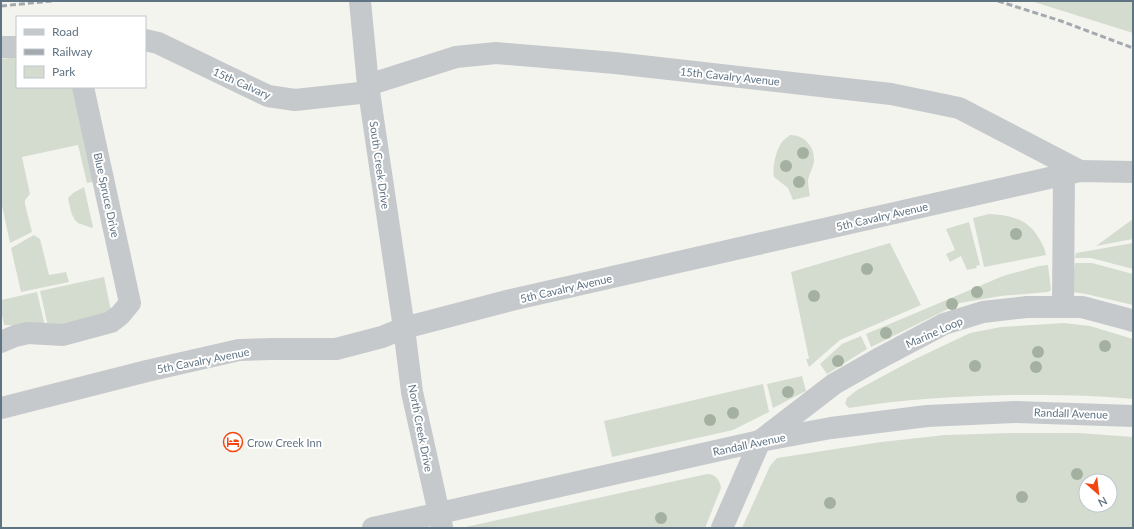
<svg xmlns="http://www.w3.org/2000/svg" width="1134" height="529" font-family="Lato,sans-serif">
	<rect width="100%" height="100%" fill="#f4f4ef"/>
	<g fill="#d4dcd0" fill-rule="evenodd">
		<polygon points="1032,1 1133,1 1133,33 1034,2"/>
		<polygon points="17,57 17,87 76,87 96,181 87,183 78,145 22,157 30,194 25,200 25,204 32,232 10,243 1,201 1,59"/>
		<path d="M790,135c15,0 25,12 24,27 -1,6 -5,12 -6,18 0,5 1,11 2,16l-17,4 -5,-12 -14,-11c-2,-10 2,-27 8,-35 2,-3 6,-5 8,-7z"/>
		<path d="M84,187l9,40 -2,1c-4,-3 -9,-3 -13,-5 -7,-5 -8,-17 -10,-25l5,-5z"/>
		<path d="M989,214c22,1 40,5 51,26 3,5 5,9 6,15l-62,12 -11,-49z"/>
		<polygon points="1133,219 1133,239 1096,246"/>
		<polygon points="969,222 980,265 976,266 977,268 967,270 961,256 950,262 946,254 955,250 946,229"/>
		<polygon points="34,235 40,239 49,275 66,272 69,282 21,292 11,248"/>
		<polygon points="890,243 921,305 840,340 809,367 806,359 809,359 791,272"/>
		<polygon points="1133,243 1133,269 1091,258 1075,258 1076,253"/>
		<polygon points="1075,263 1092,263 1133,274 1133,305 1086,294 1073,292 1071,289"/>
		<polygon points="1048,265 1051,290 1048,292 1001,296 960,303 871,347 866,334 1003,276 1039,266"/>
		<polygon points="104,277 111,311 59,327 48,326 40,291"/>
		<polygon points="37,292 45,326 4,325 1,310 1,300"/>
		<path d="M1064,323l26,3 43,13v60c-40,-4 -80,-4 -119,-4 -55,1 -111,4 -165,13l-4,-4 2,-6 10,-8 52,-28 61,-29 31,-6z"/>
		<polygon points="861,336 867,349 827,374 820,364 842,344"/>
		<polygon points="802,376 806,391 773,408 767,384"/>
		<polygon points="763,384 769,412 733,430 612,457 604,421"/>
		<path d="M1010,433h69l54,4v91h-391l28,-62 7,-8 104,-16 64,-7zM1086,481h24v24h-24z"/>
		<path d="M707,474c8,0 13,6 14,14l-16,40h-244z"/>
	</g>
	<g fill="none" stroke-linecap="round" stroke-linejoin="round">
		<g stroke="#c6c9cc" stroke-width="22">
			<polyline points="360,1 368,85 404,328 412,392 442,527"/>
			<polyline points="145,40 158,43 268,96 295,100 369,92"/>
			<polyline points="1,47 17,47"/>
			<polyline points="368,85 456,57 496,53 615,63 891,94 959,108 1080,171"/>
			<polyline points="1063,307 1064,175"/>
			<polyline points="1,342 15,336 28,333 63,335 111,322 120,315 130,303 83,87"/>
			<polyline points="1,408 147,371 239,350 272,349 336,349 382,337 404,328 511,300 1080,171 1133,172"/>
			<polyline points="373,528 760,441 831,428 927,416 1015,412 1133,416"/>
			<polyline points="722,528 760,441 834,384 878,359 944,324 983,312 1027,307 1082,307 1127,319 1133,321"/>
		</g>
		<g stroke="#a3a9af" stroke-width="3" stroke-dasharray="6 3" stroke-linecap="butt">
			<polyline points="998,1 1061,21 1133,48"/>
			<polyline points="1,6 52,1"/>
		</g>
	</g>
	<g fill="#a5b1a0">
		<circle cx="803" cy="153" r="6"/>
		<circle cx="786" cy="166" r="6"/>
		<circle cx="799" cy="182" r="6"/>
		<circle cx="1016" cy="234" r="6"/>
		<circle cx="867" cy="269" r="6"/>
		<circle cx="977" cy="292" r="6"/>
		<circle cx="814" cy="296" r="6"/>
		<circle cx="952" cy="304" r="6"/>
		<circle cx="886" cy="333" r="6"/>
		<circle cx="1105" cy="346" r="6"/>
		<circle cx="1038" cy="352" r="6"/>
		<circle cx="838" cy="361" r="6"/>
		<circle cx="975" cy="366" r="6"/>
		<circle cx="1036" cy="367" r="6"/>
		<circle cx="788" cy="392" r="6"/>
		<circle cx="733" cy="413" r="6"/>
		<circle cx="710" cy="420" r="6"/>
		<circle cx="1077" cy="474" r="6"/>
		<circle cx="1022" cy="497" r="6"/>
		<circle cx="830" cy="503" r="6"/>
		<circle cx="661" cy="518" r="6"/>
	</g>
	<defs>
		<symbol id="hotel-ring" viewBox="-11 -11 22 22"><circle r="9.5" fill="#fff" stroke="#f34610" stroke-width="1.5"/><path d="M-6-4.5h1.5V1H6V5H4.5V3h-9V5H-6ZM-4 0a1.8 1.8 0 1 1 3.6 0ZM.5 0V-2.5h3Q6-2.5 6 0Z" fill="#f34610"/></symbol>
	</defs>
	<g fill-rule="evenodd">
		<use href="#hotel-ring" x="222" y="431" width="22" height="22"/>
	</g>
	<g text-anchor="middle" dominant-baseline="central" stroke-width="4" stroke-linejoin="round" paint-order="stroke">
		<g font-size="11" fill="#607383" stroke="#fff">
			<text transform="translate(730 76) rotate(6)">15th Cavalry Avenue</text>
			<text transform="translate(242 83) rotate(24)">15th Calvary</text>
			<text transform="translate(380 165) rotate(82)">South Creek Drive</text>
			<text transform="translate(107 195) rotate(78)">Blue Spruce Drive</text>
			<text transform="translate(882 216) rotate(-13)">5th Cavalry Avenue</text>
			<text transform="translate(566 288) rotate(-13)">5th Cavalry Avenue</text>
			<text transform="translate(934 332) rotate(-24)">Marine Loop</text>
			<text transform="translate(203 360) rotate(-11)">5th Cavalry Avenue</text>
			<text transform="translate(1071 413) rotate(2)">Randall Avenue</text>
			<text transform="translate(421 428) rotate(79)">North Creek Drive</text>
			<text transform="translate(749 444) rotate(-12)">Randall Avenue</text>
		</g>
		<g font-size="11" fill="#607383" stroke="#fff" text-anchor="start">
			<text x="247" y="442">Crow Creek Inn</text>
		</g>
	</g>
	<rect width="1134" height="529" fill="none" stroke="#607383" stroke-width="4"/>
	<rect x="16" y="16" width="130" height="72" fill="#ffffff" stroke="#bfc7cd"/>
	<rect x="24" y="29" width="20" height="6" fill="#c6c9cc" stroke="#bfc7cd"/>
	<text x="52" y="36" font-size="12" fill="#607383">Road</text>
	<rect x="24" y="49" width="20" height="6" fill="#a3a9af" stroke="#bfc7cd"/>
	<text x="52" y="56" font-size="12" fill="#607383">Railway</text>
	<rect x="24" y="66" width="20" height="12" fill="#d4dcd0" stroke="#bfc7cd"/>
	<text x="52" y="76" font-size="12" fill="#607383">Park</text>
	<g transform="translate(1098 493) rotate(152)"><circle r="19" fill="#ffffff" stroke="#bfc7cd"/>
	<path d="M0-3L7 15L0 10L-7 15Z" fill="#f34610"/>
	<text y="-6" font-size="11" font-weight="bold" text-anchor="middle" fill="#607383">N</text>
	</g>
</svg>
